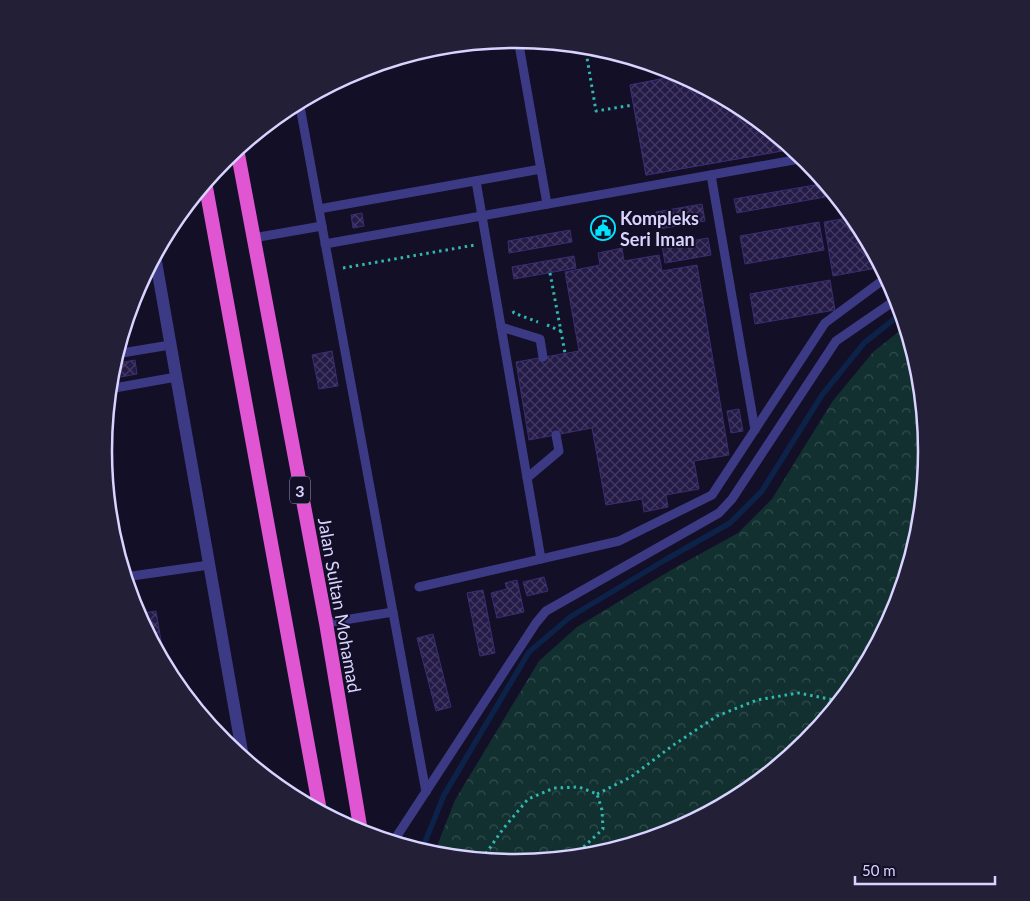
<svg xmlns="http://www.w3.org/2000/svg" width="1030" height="901" font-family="Lato,sans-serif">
	<defs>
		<pattern id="forest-crowns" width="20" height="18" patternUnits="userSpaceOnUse" patternTransform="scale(1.25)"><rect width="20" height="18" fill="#12302f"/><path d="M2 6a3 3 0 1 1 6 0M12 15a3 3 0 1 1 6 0" fill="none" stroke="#344d4e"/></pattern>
		<pattern id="building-cross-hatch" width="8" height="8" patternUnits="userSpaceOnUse" patternTransform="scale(1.25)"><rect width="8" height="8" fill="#241b47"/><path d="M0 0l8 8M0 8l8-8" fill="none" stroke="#433b63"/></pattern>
	</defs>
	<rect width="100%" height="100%" fill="#130f26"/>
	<polygon fill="url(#forest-crowns)" points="906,326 919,370 927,451 919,531 895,608 857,679 806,742 744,793 672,831 595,854 515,862 435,854 437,846 455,800 539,661 577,627 671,570 738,533 772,499 832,402 873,352"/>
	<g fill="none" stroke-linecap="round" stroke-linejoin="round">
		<polyline stroke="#0c2248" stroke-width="5.5" points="423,851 425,842 444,795 529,652 570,617 665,560 730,523 762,491 822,395 864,343 902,313"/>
	</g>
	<g fill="url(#building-cross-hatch)" stroke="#3b2d73" fill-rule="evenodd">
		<path d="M682,75l62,33 49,41 -147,26 -16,-90zM696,107l5,24 -23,4 -4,-24z"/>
		<polygon points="682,75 744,108 793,149 646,175 630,85"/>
		<polygon points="826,183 836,195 737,213 734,199"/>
		<polygon points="702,204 705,221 659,229 656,212"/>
		<polygon points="362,213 364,226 353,228 351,215"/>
		<polygon points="854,217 882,267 833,276 824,222"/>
		<polygon points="819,222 824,250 745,264 740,236"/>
		<polygon points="570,230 572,242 509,253 508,241"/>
		<polygon points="708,238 711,255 665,263 662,246"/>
		<polygon points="622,248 624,261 659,255 662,271 697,265 729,455 694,461 699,489 666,495 668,507 644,512 642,499 606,505 592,428 529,440 516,362 579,351 565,272 600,265 598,253"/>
		<polygon points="574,256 576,268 514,279 512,267"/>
		<polygon points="830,280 835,310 755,324 750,294"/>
		<polygon points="332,351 338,386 319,389 312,355"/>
		<polygon points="135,360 137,374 110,379 113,364"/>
		<polygon points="739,409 743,431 731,433 727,411"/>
		<polygon points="544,577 548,591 527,596 523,582"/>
		<polygon points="517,580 524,612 497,618 491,593 507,589 505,583"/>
		<polygon points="136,588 139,605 134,606 129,589"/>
		<polygon points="483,590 495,653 480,656 467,593"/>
		<polygon points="156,611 165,665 138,614"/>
		<polygon points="433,634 451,707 436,711 417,638"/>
	</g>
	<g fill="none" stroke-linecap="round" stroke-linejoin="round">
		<g stroke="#2fb8b0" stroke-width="3" stroke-dasharray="2.5 4" stroke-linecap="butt">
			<polyline points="585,46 596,111 633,105"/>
			<polyline points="343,268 475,245"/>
			<polyline points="550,273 565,353"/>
			<polyline points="513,311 514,313 538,322"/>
			<polyline points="547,325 561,331"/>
			<polyline points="597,794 631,777 672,746 717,716 757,700 798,693 840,701"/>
			<polyline points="482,859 503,829 528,799 554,788 579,787 597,794 602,810 603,829 578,852 575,856"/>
		</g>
		<g stroke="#3d3a85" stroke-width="9">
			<polyline points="518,39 547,204"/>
			<polyline points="299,101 426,792"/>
			<polyline points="711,175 755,430"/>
			<polyline points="476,181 541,559"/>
			<polyline points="319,209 541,169"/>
			<polyline points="253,238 322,226"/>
			<polyline points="325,244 805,158"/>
			<polyline points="501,327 540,339 543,357"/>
			<polyline points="116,354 170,345"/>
			<polyline points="109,389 176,377"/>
			<polyline points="527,478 559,451 556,435"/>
			<polyline points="125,577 209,565"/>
			<polyline points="419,587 619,541 712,495 825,323 887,277"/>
			<polyline points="326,623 393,612"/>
			<polyline points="393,842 536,623 546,611 719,513 732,499 836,341 897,299"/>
		</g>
		<polyline stroke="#3d3a85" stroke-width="12" points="155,256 243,757"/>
		<g stroke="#e055d1" stroke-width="14">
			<polyline points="237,149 326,623 361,832"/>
			<polyline points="205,182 320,811"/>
		</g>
	</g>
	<defs>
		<symbol id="civic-ring" viewBox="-11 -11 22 22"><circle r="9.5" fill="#130f26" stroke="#00e5ff" stroke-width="1.5"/><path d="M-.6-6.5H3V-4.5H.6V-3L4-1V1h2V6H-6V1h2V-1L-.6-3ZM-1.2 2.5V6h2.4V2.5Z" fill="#00e5ff"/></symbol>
	</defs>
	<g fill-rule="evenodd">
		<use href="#civic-ring" x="589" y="214" width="28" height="28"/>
	</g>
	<g text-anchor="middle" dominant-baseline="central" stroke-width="4" stroke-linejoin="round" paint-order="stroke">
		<rect fill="#130f26" stroke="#9e99be" stroke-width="1" x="290" y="476.5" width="20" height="27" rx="4"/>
		<g font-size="16" font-weight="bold" fill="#d9d4ff">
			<text x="300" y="490">3</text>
		</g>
		<g font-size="18" font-weight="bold" fill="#d9d4ff" stroke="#130f26" text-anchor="start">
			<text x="620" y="218">Kompleks<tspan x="620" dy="21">Seri Iman</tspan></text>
		</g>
		<g font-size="18" fill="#d9d4ff" stroke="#130f26">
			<text transform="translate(340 605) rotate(80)">Jalan Sultan Mohamad</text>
		</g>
	</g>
	<path d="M0 0H1030V901H0ZM112 451a403 403 0 1 1 806 0a403 403 0 1 1-806 0Z" fill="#231f37" fill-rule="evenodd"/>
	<path fill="none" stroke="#d9d4ff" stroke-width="2.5" d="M112 451a403 403 0 1 1 806 0a403 403 0 1 1-806 0Z"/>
	<path d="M855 876v8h140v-8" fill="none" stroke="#d9d4ff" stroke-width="2.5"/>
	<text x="862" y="876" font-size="15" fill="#d9d4ff" stroke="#130f26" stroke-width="4" paint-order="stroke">50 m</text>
</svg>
